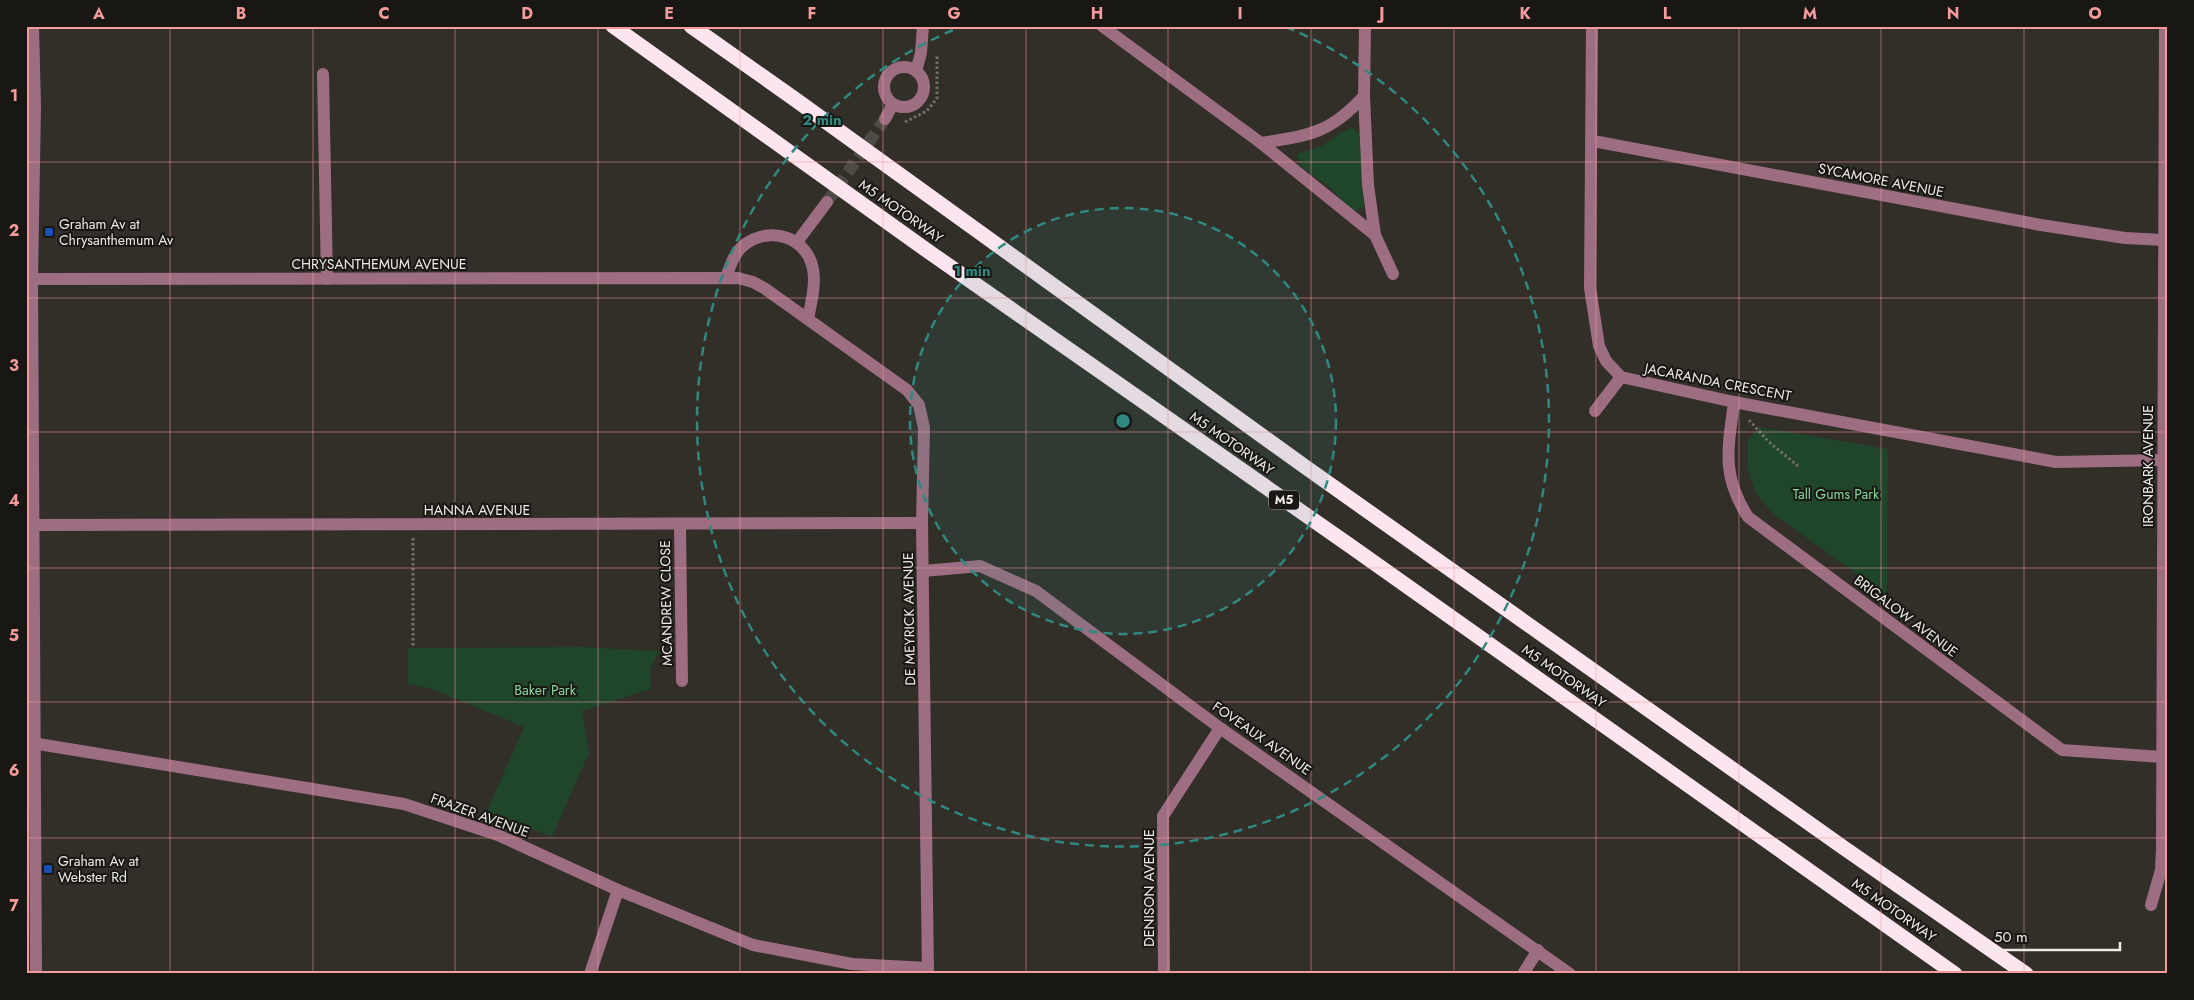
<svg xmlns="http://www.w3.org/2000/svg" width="2194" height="1000" font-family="Jost,sans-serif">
	<rect width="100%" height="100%" fill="#322e28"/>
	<g fill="#1f452b">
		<polygon points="1352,128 1360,134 1364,207 1353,212 1330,188 1299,165 1297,154 1322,146 1340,133"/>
		<polygon points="1759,427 1888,449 1887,596 1772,513 1756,493 1748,469 1748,440"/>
		<polygon points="581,647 659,651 650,670 651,689 582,711 589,753 552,837 487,811 524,727 432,689 408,684 408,648"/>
	</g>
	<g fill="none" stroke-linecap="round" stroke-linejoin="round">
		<polyline stroke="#4e4a45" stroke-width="12" stroke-dasharray="12 6" stroke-linecap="butt" points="827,202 885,119"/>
		<g stroke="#736f6a" stroke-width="3" stroke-dasharray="2.5 2.5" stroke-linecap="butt">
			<polyline points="905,122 927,111 937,98 937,54"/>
			<polyline points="1749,420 1769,442 1798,466"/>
			<polyline points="413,538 413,648"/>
		</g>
		<g stroke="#9d6e82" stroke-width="12">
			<polyline points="33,26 35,106 32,279 36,974"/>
			<polyline points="1102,26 1261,143 1375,235 1393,274"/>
			<polyline points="1592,26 1590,288 1599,346 1606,361 1621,377 1734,402 2056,462 2164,460"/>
			<circle cx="904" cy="87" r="20"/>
			<polyline points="916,71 921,53 923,26"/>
			<polyline points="323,74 327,279"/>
			<polyline points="1364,96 1368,185 1375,235"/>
			<polyline points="885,119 893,104"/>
			<polyline points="1593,141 2041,225 2125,238 2164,240"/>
			<path d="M1261,143c49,-8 68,-9 103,-47l1,-70"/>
			<polyline points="797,242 827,202"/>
			<path d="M726,278c4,-12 8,-25 18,-33 26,-20 63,-8 69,24 3,16 -2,34 -5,50"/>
			<polyline points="32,279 738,278 753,282 764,288 907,390 919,405 924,428 922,523 928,974"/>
			<path d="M1734,402c-6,47 -13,73 14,115l314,233 100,7"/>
			<polyline points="1595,411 1621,377"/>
			<polyline points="33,525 922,523"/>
			<polyline points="680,525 682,681"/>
			<polyline points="923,571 980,566 1036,591 1220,728 1570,974"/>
			<polyline points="26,742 404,804 498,835 618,890 753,945 852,964 928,968"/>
			<polyline points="2151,905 2161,870 2162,849 2165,26"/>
			<polyline points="590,974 618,890"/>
			<polyline points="1164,974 1163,816 1220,728"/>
			<polyline points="1523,974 1538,950"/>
		</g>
		<g stroke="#fde5ef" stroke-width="15">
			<polyline points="613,26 932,254 1349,545 1955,974"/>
			<polyline points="691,26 796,100 1304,466 1844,848 2026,974"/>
		</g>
	</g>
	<path fill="none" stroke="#f59b9c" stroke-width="1" stroke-opacity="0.55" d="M170,26v948M313,26v948M455,26v948M598,26v948M740,26v948M883,26v948M1026,26v948M1168,26v948M1311,26v948M1454,26v948M1596,26v948M1739,26v948M1881,26v948M2024,26v948M26,162h2142M26,298h2142M26,432h2142M26,568h2142M26,702h2142M26,838h2142"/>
	<circle cx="1123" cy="421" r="213" fill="#308880" fill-opacity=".12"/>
	<g fill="none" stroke="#308880" stroke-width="2.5" stroke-dasharray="9 6">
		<circle cx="1123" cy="421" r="213"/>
		<path d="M1286 27A426 426 0 1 1 960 27"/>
	</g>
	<g fill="#1a4fb4" stroke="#181714" stroke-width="2">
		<rect x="44" y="227" width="10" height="10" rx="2.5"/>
		<rect x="43" y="864" width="10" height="10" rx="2.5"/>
	</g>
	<g text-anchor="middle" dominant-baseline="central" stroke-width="4" stroke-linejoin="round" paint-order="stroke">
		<rect fill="#181714" stroke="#aeaba8" stroke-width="1" x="1269" y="490.5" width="30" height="19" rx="4"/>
		<g font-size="12" font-weight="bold" fill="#eeebe7">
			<text x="1284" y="500">M5</text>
		</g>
		<g font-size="14" fill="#eeebe7" stroke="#181714">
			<text transform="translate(1881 180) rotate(11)">SYCAMORE AVENUE</text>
			<text transform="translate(901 211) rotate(35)">M5 MOTORWAY</text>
			<text x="379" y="264">CHRYSANTHEMUM AVENUE</text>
			<text transform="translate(1718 382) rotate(11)">JACARANDA CRESCENT</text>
			<text transform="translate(1232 443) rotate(35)">M5 MOTORWAY</text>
			<text transform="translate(2148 466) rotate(-90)">IRONBARK AVENUE</text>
			<text x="477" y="510">HANNA AVENUE</text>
			<text transform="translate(666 603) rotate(-91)">MCANDREW CLOSE</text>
			<text transform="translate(1906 616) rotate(37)">BRIGALOW AVENUE</text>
			<text transform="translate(909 619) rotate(-91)">DE MEYRICK AVENUE</text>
			<text transform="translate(1564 676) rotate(35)">M5 MOTORWAY</text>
			<text transform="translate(1262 738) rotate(35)">FOVEAUX AVENUE</text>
			<text transform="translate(480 815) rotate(20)">FRAZER AVENUE</text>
			<text transform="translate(1149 888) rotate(-90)">DENISON AVENUE</text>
			<text transform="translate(1894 910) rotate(35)">M5 MOTORWAY</text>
		</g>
		<g font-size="14" fill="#eeebe7" stroke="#181714" text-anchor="start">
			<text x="59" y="224">Graham Av at<tspan x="59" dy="16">Chrysanthemum Av</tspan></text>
			<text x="58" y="861">Graham Av at<tspan x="58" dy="16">Webster Rd</tspan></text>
		</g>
		<g font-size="14" fill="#87d89d" stroke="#181714">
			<text x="1836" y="494">Tall Gums Park</text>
			<text x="545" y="690">Baker Park</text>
		</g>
	</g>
	<circle cx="1123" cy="421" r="8" fill="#308880" stroke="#181714" stroke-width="2.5"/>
	<g font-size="15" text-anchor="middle" font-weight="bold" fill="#308880" stroke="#181714" stroke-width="4" stroke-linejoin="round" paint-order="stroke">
		<text x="822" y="125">2 min</text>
		<text x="972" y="276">1 min</text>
	</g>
	<rect width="2194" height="1000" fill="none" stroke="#181714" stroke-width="55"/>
	<path d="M1986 942v8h134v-8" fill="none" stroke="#eeebe7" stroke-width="2.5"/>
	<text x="1994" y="942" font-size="15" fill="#eeebe7" stroke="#181714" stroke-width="4" paint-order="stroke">50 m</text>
	<rect x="28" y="28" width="2138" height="944" fill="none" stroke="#f59b9c" stroke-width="2"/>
	<g font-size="16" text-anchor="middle" font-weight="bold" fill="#f59b9c">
		<text x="99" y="19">A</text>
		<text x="241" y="19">B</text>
		<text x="384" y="19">C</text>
		<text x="527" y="19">D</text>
		<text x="669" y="19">E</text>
		<text x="812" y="19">F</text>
		<text x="954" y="19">G</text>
		<text x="1097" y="19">H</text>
		<text x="1240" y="19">I</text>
		<text x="1382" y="19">J</text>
		<text x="1525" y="19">K</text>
		<text x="1667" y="19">L</text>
		<text x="1810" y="19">M</text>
		<text x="1953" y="19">N</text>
		<text x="2095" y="19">O</text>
		<text x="14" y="101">1</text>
		<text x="14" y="236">2</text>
		<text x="14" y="371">3</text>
		<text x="14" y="506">4</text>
		<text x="14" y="641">5</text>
		<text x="14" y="776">6</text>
		<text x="14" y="911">7</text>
	</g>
</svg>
